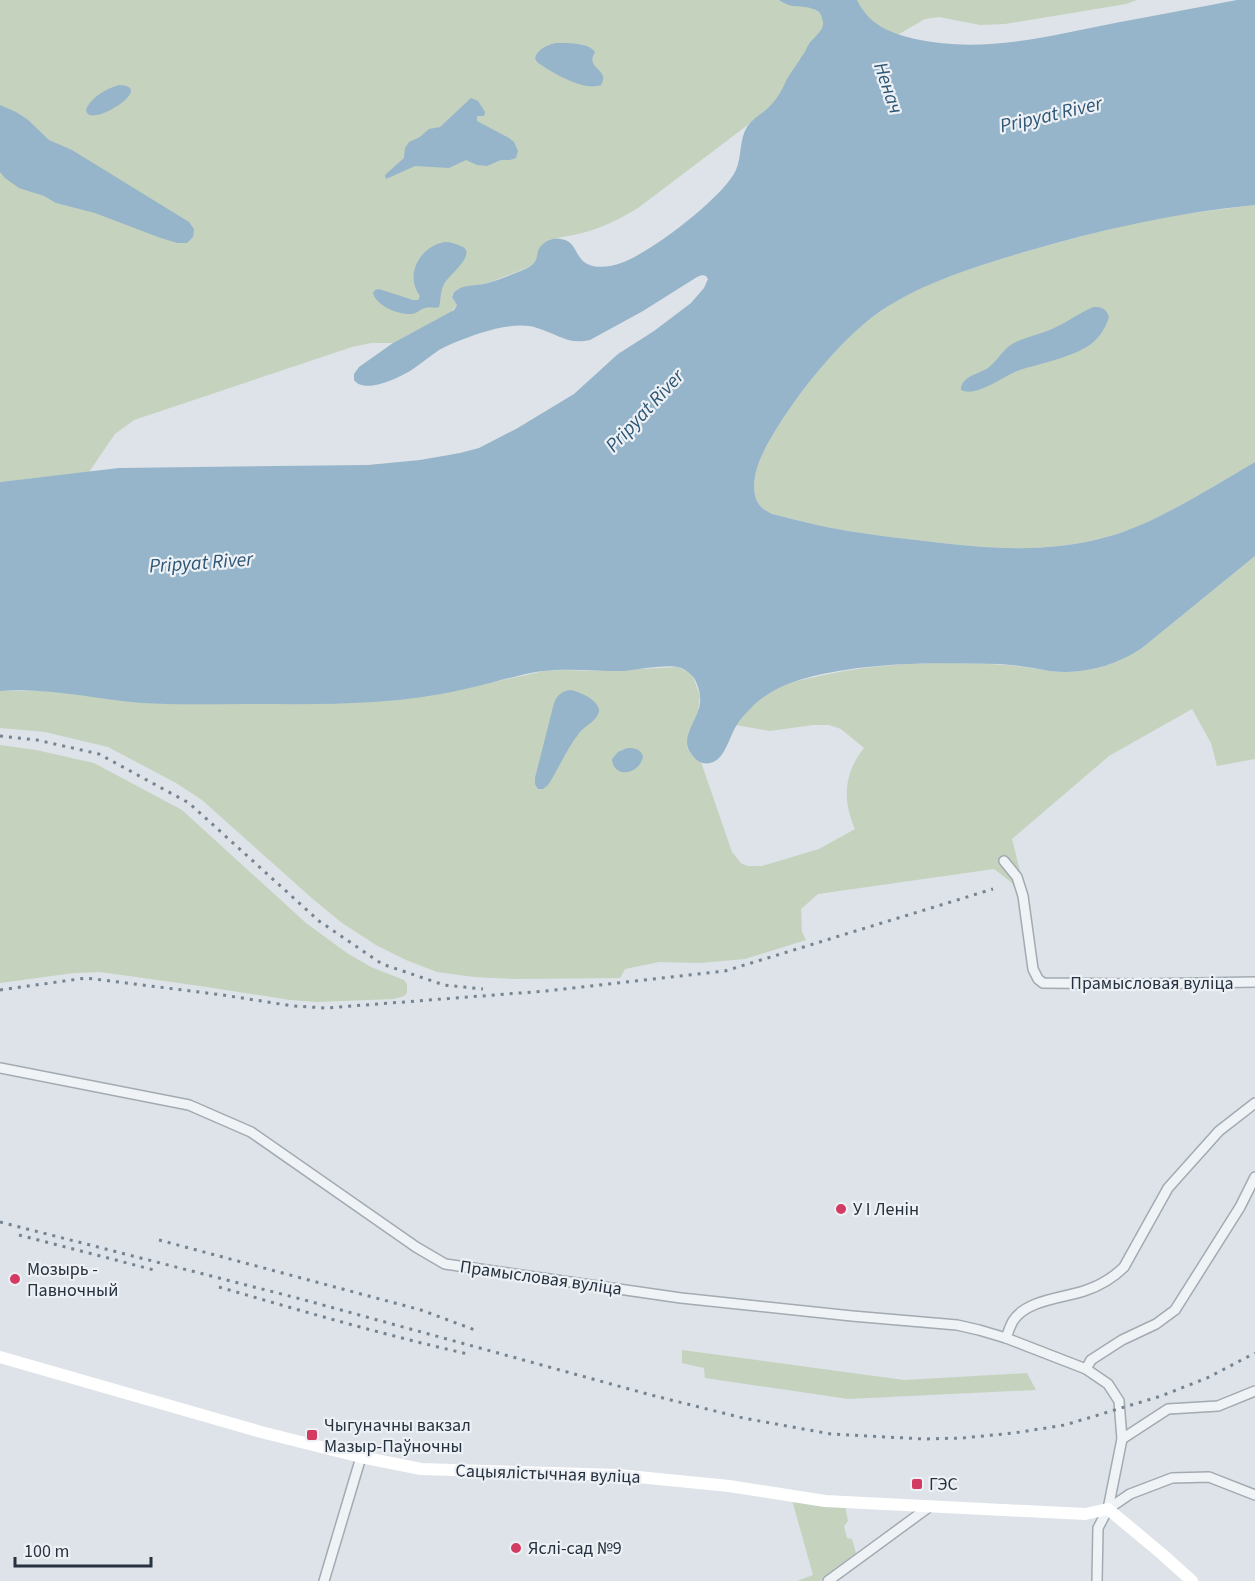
<svg xmlns="http://www.w3.org/2000/svg" width="1255" height="1581" font-family="'Source Sans 3',sans-serif">
	<rect width="100%" height="100%" fill="#dde3e8"/>
	<g fill="#c5d2be">
		<path d="M0,0h1137l-11,4 -121,20 -25,1 -41,-8 -14,2 -168,98 -8,7 -111,84c-18,11 -36,20 -56,25 -11,3 -22,4 -33,7l-16,24 -4,3 -41,16 -30,6 -5,4 -1,4 5,8 -6,7 -58,31h-22l-19,4 -218,73 -19,14 -26,38 -89,10z"/>
		<path d="M1255,205v257c-43,25 -94,58 -141,73 -64,19 -124,14 -189,6 -26,-3 -52,-6 -77,-10 -25,-4 -51,-11 -76,-17 -3,-2 -8,-4 -11,-7 -13,-14 -5,-41 3,-56 24,-47 80,-119 126,-146 40,-25 85,-38 130,-52 48,-13 96,-27 145,-36 30,-5 60,-8 90,-12z"/>
		<path d="M1255,556v203l-38,7 -6,-23 -19,-34 -83,47 -97,83 13,52 -6,5 -7,-13 -18,-14 -176,25 -17,15 1,23 4,8 -61,19 -45,4 -41,-1 -34,7 -5,9 -106,1 -40,-2 -37,-5 -31,-12 -30,-15 -34,-22 -28,-23 -112,-100 -26,-17 -68,-36 -63,-15 -45,-4v-37h54l88,12 255,-3 51,-8 96,-21 17,-1 38,1 79,-4 12,6 4,6 6,17 -2,16 -11,35 3,6 11,9 31,90 9,11 6,3h15l57,-17 36,-20c-13,-29 -11,-56 9,-81l-23,-19 -12,-4h-16l-43,6 -34,-6c9,-12 19,-24 32,-32 14,-9 32,-13 47,-16 63,-15 127,-16 191,-12 15,1 30,4 45,6 32,4 64,-5 91,-23z"/>
		<polygon points="0,745 36,750 94,763 182,810 306,923 347,953 371,967 404,980 407,984 407,993 404,996 394,999 317,1002 290,1000 207,987 100,972 74,973 0,983"/>
		<polygon points="682,1350 904,1380 1027,1373 1036,1390 848,1399 705,1378 704,1368 682,1363"/>
		<polygon points="792,1500 845,1507 848,1521 844,1526 847,1538 852,1539 856,1553 820,1581 797,1581 813,1575"/>
	</g>
	<g fill="#96b5ca">
		<path d="M779,0h78c12,25 33,33 58,39 67,15 134,-3 200,-16 41,-8 82,-15 122,-23h18v205c-78,7 -155,25 -231,47 -46,14 -93,28 -134,53 -46,27 -102,99 -126,146 -8,15 -16,42 -3,56 3,3 8,5 11,7 25,6 51,13 76,17 25,4 51,7 77,10 65,8 125,13 189,-6 47,-15 98,-48 141,-73v94l-113,92c-27,18 -59,27 -92,23 -17,-3 -33,-6 -51,-7 -51,-1 -103,-2 -154,6 -33,5 -70,13 -94,38 -6,6 -12,12 -16,20 -7,12 -12,39 -32,35 -4,-1 -8,-4 -10,-7 -16,-16 5,-35 7,-53 1,-9 -2,-18 -6,-25 -4,-5 -9,-9 -16,-11 -13,-3 -42,3 -57,4 -26,0 -52,-3 -78,0 -23,3 -46,11 -69,16 -33,8 -67,13 -101,15 -43,3 -86,2 -129,2 -34,0 -69,1 -103,-1 -47,-4 -93,-16 -141,-12v-209l119,-14 249,-3 52,-5 40,-7 19,-5 37,-19 58,-35 44,-40 36,-23 37,-28 13,-15 4,-9 -2,-3 -4,-1 -5,2 -54,34 -53,29c-23,5 -32,-6 -53,-12 -22,-8 -59,5 -81,14 -6,2 -11,5 -17,8 -9,6 -17,13 -26,19 -12,8 -48,26 -59,11v-6l5,-7 34,-24 61,-33 3,-5 -5,-8c2,-4 1,-5 5,-7 8,-6 21,-4 31,-7 10,-3 20,-7 30,-11 5,-2 11,-4 15,-8 4,-4 4,-8 5,-13 3,-8 14,-14 22,-12 14,1 14,12 22,21 9,10 28,7 39,3 29,-10 102,-65 115,-93 6,-14 3,-30 11,-43 5,-8 13,-12 20,-18 10,-9 15,-19 20,-30 4,-8 11,-15 15,-23 3,-3 4,-8 7,-12 5,-8 18,-14 13,-26 -1,-5 -4,-8 -9,-9 -13,-5 -19,1 -34,-9z"/>
		<path d="M556,43c11,0 32,-1 39,9 -11,17 16,17 6,33 -17,7 -50,-13 -64,-23l-2,-4c3,-9 12,-13 21,-15z"/>
		<path d="M119,85c36,1 -20,38 -31,29 -1,-1 -2,-3 -2,-4 4,-12 21,-22 33,-25z"/>
		<polygon points="471,98 478,101 485,112 484,116 477,116 477,121 509,138 514,142 518,151 516,158 510,160 501,160 487,166 477,165 466,160 449,168 415,166 386,179 385,176 386,174 404,158 405,148 409,142 420,137 429,129 440,127"/>
		<polygon points="0,105 16,112 27,119 49,140 72,150 189,222 194,229 193,237 187,243 177,243 158,237 95,213 56,203 44,196 19,188 5,178 0,172"/>
		<path d="M445,242c6,0 12,2 18,5 13,8 -14,28 -19,37 -4,8 -3,15 -5,23 -6,2 -8,-1 -14,1 -5,1 -7,5 -13,6 -13,1 -36,-8 -39,-21l2,-3 4,-1 34,11h5l2,-4c-16,-21 0,-50 25,-54z"/>
		<path d="M1093,307c9,0 13,1 16,10 -3,10 -9,20 -18,27 -19,14 -51,19 -74,27 -10,4 -19,11 -29,15 -8,4 -19,8 -27,4 0,-14 18,-16 27,-22 8,-6 13,-15 20,-21 13,-10 29,-11 44,-18 14,-6 27,-16 41,-22z"/>
		<path d="M570,690c9,1 30,11 29,21 -1,9 -14,15 -19,21 -13,16 -21,36 -32,53l-5,4h-5l-3,-5v-6l19,-75c3,-8 8,-12 16,-13z"/>
		<path d="M627,748c8,0 14,1 16,9 -5,19 -30,21 -31,2l6,-7z"/>
	</g>
	<g fill="none" stroke-linecap="round" stroke-linejoin="round">
		<defs>
			<g id="street">
				<polyline points="1004,861 1017,877 1023,896 1033,969 1038,979 1043,983 1142,984 1255,982"/>
				<polyline points="0,1068 189,1105 251,1132 416,1247 445,1264 681,1298 852,1316 957,1325 979,1330 1006,1338 1086,1369 1108,1384 1119,1401 1122,1439 1108,1509 1098,1528 1097,1581"/>
				<path d="M1006,1338c2,-5 4,-12 7,-17 13,-21 50,-23 71,-30 15,-5 29,-13 40,-24l44,-79 51,-57 36,-28"/>
				<polyline points="1086,1369 1091,1360 1122,1340 1156,1324 1175,1310 1240,1207 1255,1177"/>
				<polyline points="1122,1439 1168,1409 1218,1406 1255,1391"/>
				<polyline points="1108,1509 1130,1494 1172,1478 1209,1477 1255,1495"/>
				<polyline points="324,1581 361,1457"/>
				<polyline points="828,1581 929,1507"/>
			</g>
		</defs>
		<use href="#street" stroke="#a2aab2" stroke-width="12"/>
		<use href="#street" stroke="#f0f3f6" stroke-width="9"/>
		<polyline stroke="#fff" stroke-width="12" points="0,1357 261,1432 361,1457 421,1469 618,1475 729,1486 825,1501 1085,1514 1108,1509 1162,1554 1192,1581"/>
		<g stroke="#768492" stroke-width="3" stroke-dasharray="3 6" stroke-linecap="butt">
			<polyline points="0,736 37,740 99,754 189,803 319,921 382,964 444,985 483,989"/>
			<polyline points="0,990 86,978 223,995 293,1006 326,1008 546,991 725,971 993,889"/>
			<polyline points="0,1222 301,1299 651,1395 743,1418 831,1434 924,1439 962,1438 1014,1433 1065,1425 1161,1396 1207,1378 1255,1353"/>
			<polyline points="19,1235 158,1271"/>
			<polyline points="159,1240 421,1310 475,1330"/>
			<path d="M219,1287c83,24 165,48 249,67"/>
		</g>
	</g>
	<g fill="#d43b63" stroke="#edf1f5" stroke-width="2">
		<circle cx="841" cy="1209" r="6"/>
		<circle cx="15" cy="1279" r="6"/>
		<rect x="306" y="1429" width="12" height="12" rx="3"/>
		<rect x="911" y="1478" width="12" height="12" rx="3"/>
		<circle cx="516" cy="1548" r="6"/>
	</g>
	<g text-anchor="middle" dominant-baseline="central" stroke-width="4.5" stroke-linejoin="round" paint-order="stroke">
		<g font-size="18" fill="#26323f" stroke="#edf1f5">
			<text x="1152" y="983">Прамысловая вуліца</text>
			<text transform="translate(541 1278) rotate(8)">Прамысловая вуліца</text>
			<text transform="translate(548 1474) rotate(2)">Сацыялістычная вуліца</text>
		</g>
		<g font-size="18" fill="#26323f" stroke="#edf1f5" text-anchor="start">
			<text x="853" y="1209">У І Ленін</text>
			<text x="27" y="1269">Мозырь -<tspan x="27" dy="21">Павночный</tspan></text>
			<text x="324" y="1425">Чыгуначны вакзал<tspan x="324" dy="21">Мазыр-Паўночны</tspan></text>
			<text x="929" y="1484">ГЭС</text>
			<text x="528" y="1548">Яслі-сад №9</text>
		</g>
		<g font-size="20" font-style="italic" fill="#2e5675" stroke="#edf1f5">
			<text transform="translate(888 88) rotate(71)">Ненач</text>
			<text transform="translate(1051 115) rotate(-13)">Pripyat River</text>
			<text transform="translate(645 411) rotate(-47)">Pripyat River</text>
			<text transform="translate(201 563) rotate(-4)">Pripyat River</text>
		</g>
	</g>
	<path d="M15 1557v9h136v-9" fill="none" stroke="#26323f" stroke-width="3"/>
	<text x="24" y="1557" font-size="18" fill="#26323f" stroke="#edf1f5" stroke-width="4.5" paint-order="stroke">100 m</text>
</svg>
